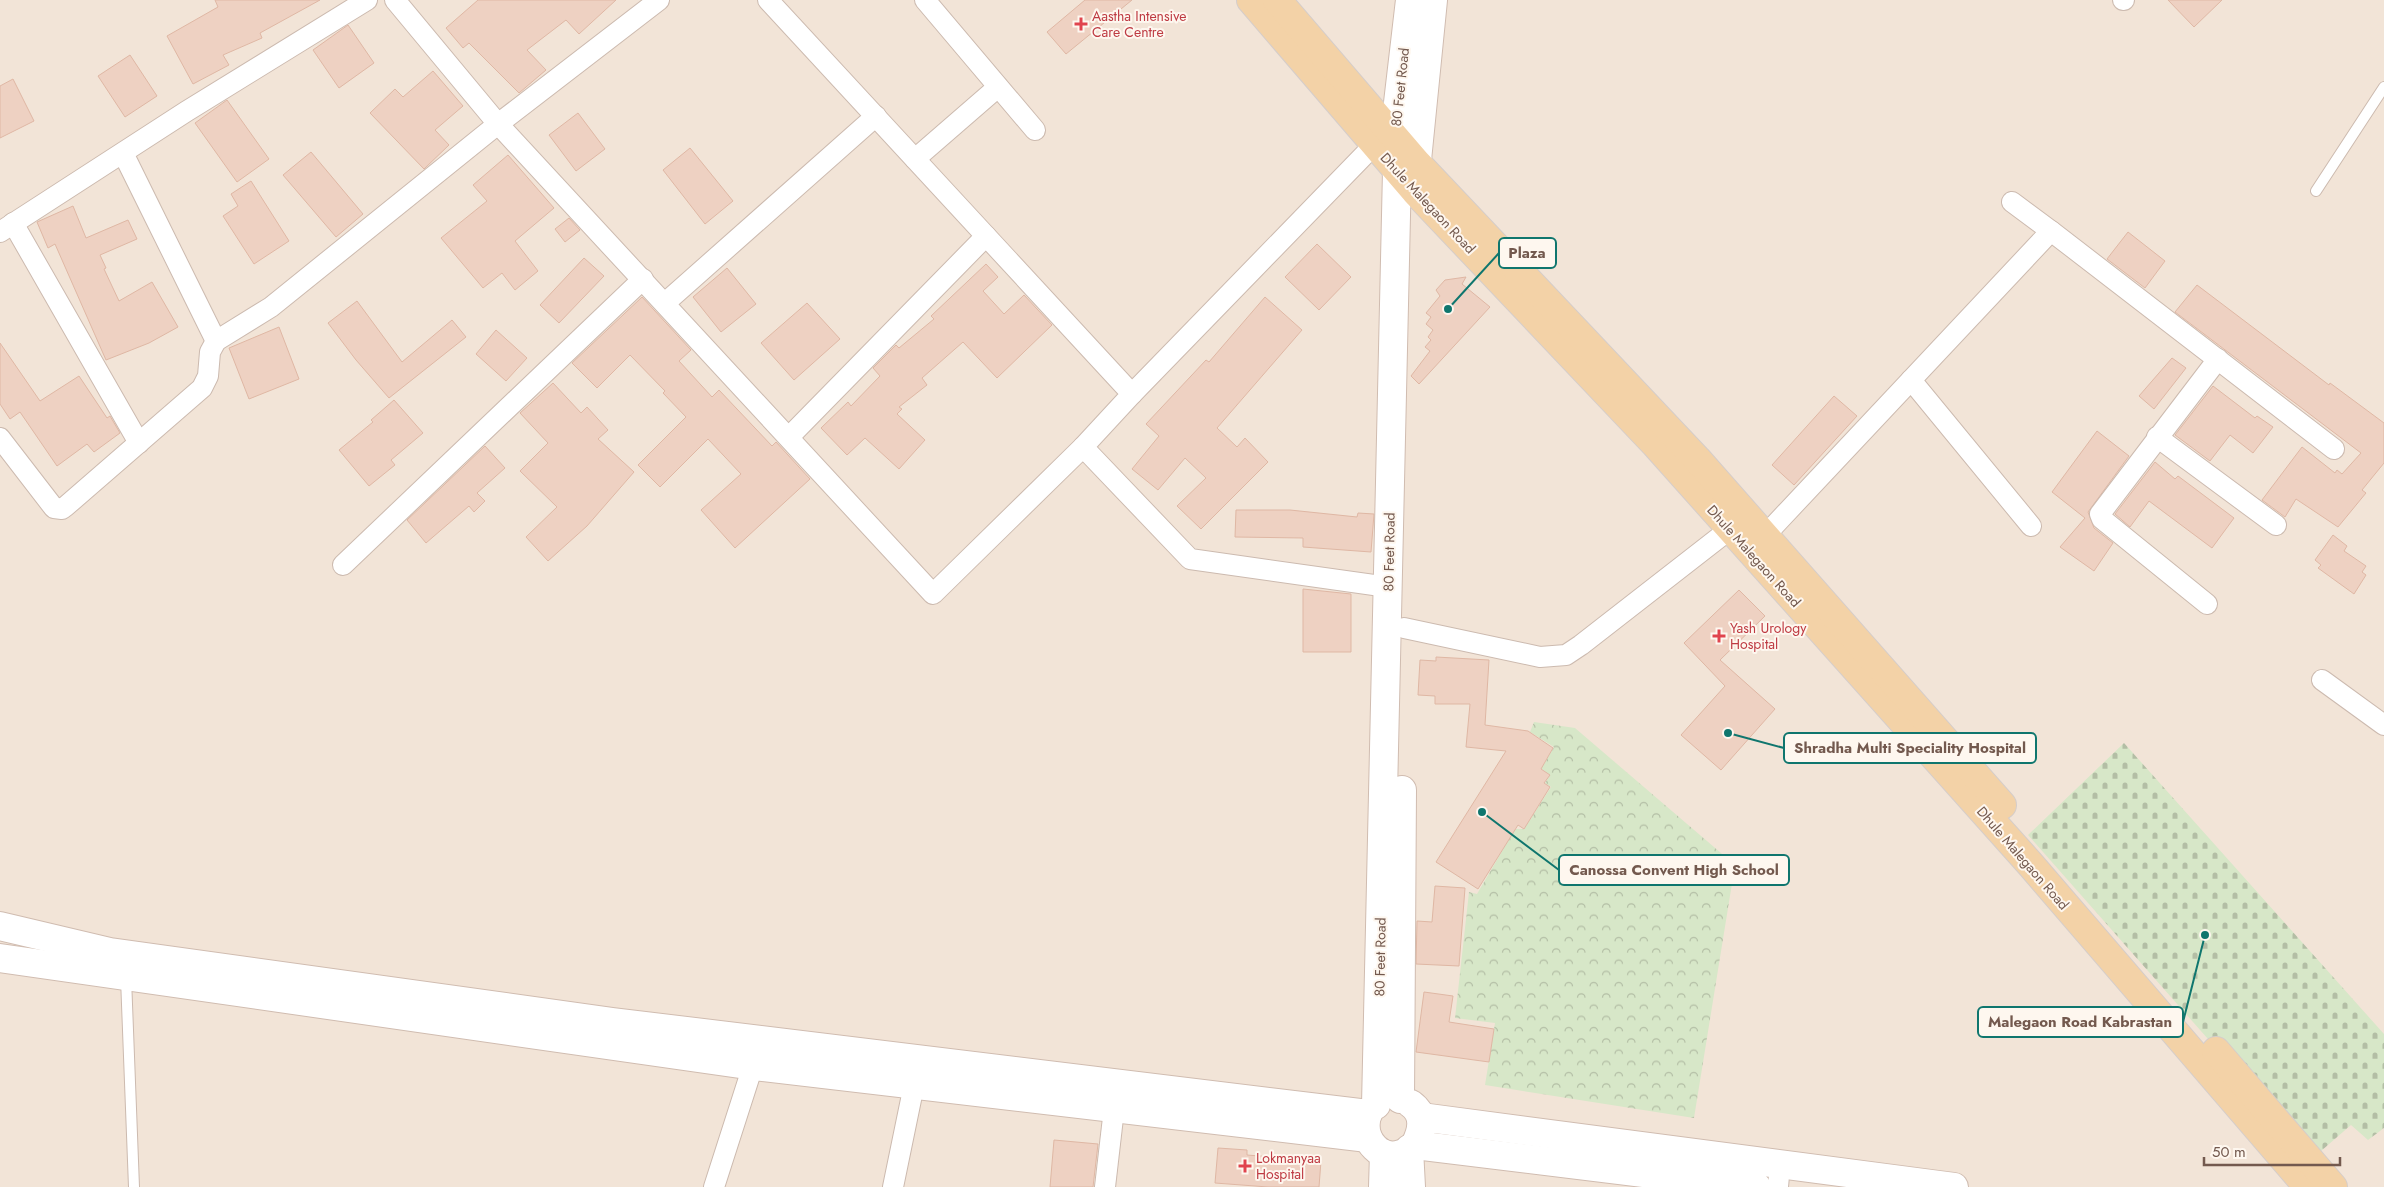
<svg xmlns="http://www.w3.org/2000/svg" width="2384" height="1187" font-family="Jost,sans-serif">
	<defs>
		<pattern id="forest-crowns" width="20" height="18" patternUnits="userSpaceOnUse" patternTransform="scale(1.25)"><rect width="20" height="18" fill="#d7e7c8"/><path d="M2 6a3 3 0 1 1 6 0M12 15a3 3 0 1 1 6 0" fill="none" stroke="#b3bea5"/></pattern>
		<pattern id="cemetery-stones" width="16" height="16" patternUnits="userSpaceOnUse" patternTransform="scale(1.25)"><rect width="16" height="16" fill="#d7e7c8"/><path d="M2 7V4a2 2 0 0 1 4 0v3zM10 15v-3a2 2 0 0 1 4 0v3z" fill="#b3bea5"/></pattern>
	</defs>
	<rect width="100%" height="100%" fill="#fbf2e9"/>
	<rect fill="#f2e4d7" x="0" y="0" width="2384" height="1187"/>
	<polygon fill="url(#forest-crowns)" points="1534,722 1575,728 1735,865 1694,1118 1485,1085 1495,1023 1455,1018 1469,892 1477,894 1515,829 1524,829 1551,787 1545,783 1550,775 1534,763 1544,764 1554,747 1530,732"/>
	<polygon fill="url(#cemetery-stones)" points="2124,743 2384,1034 2384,1128 2368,1140 2351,1125 2313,1158 2028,835"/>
	<g fill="#eed1c2" stroke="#dfb7a4">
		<polygon points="215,0 320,0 260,33 262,38 223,55 229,65 193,84 167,36 218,7"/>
		<polygon points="478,0 616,0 579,34 566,20 527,50 546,70 519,93 469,43 463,48 446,28"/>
		<polygon points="1085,0 1132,0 1066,54 1047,32"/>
		<polygon points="2168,0 2222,0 2194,27"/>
		<polygon points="348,25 374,63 339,88 313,50"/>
		<polygon points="130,55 157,96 125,117 98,76"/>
		<polygon points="433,71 463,106 435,130 449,145 424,169 370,113 395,89 403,97"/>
		<polygon points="13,79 34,121 0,138 0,86"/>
		<polygon points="227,100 269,159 237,182 195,123"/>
		<polygon points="578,113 605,149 576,171 549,135"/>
		<polygon points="690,148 733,201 705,224 663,170"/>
		<polygon points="311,152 363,214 336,237 283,175"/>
		<polygon points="508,155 554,208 515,241 538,271 515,290 502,273 483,288 441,238 487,201 473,185"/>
		<polygon points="251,181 289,241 254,264 223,216 238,206 231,194"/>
		<polygon points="73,206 86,238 128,220 137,239 100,255 106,268 104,269 119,301 152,282 178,327 149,343 106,360 55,244 48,248 37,222"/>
		<polygon points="569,218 580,230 565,242 555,229"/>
		<polygon points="2128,232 2165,261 2145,288 2107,259"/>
		<polygon points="1317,244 1351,277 1319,310 1285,277"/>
		<polygon points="584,258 604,276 559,323 540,305"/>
		<polygon points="986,264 998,277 983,291 1004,314 1024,295 1052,325 997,378 963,342 922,378 927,385 899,407 902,409 897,414 925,440 899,469 865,438 847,455 821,428 848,402 851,406 880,376 873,368 896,345 899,348 934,319 931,316"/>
		<polygon points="727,268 756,304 721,332 693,297"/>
		<polygon points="1466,277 1462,284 1490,307 1419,384 1411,376 1430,351 1425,347 1431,340 1428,337 1433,330 1426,324 1431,317 1426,313 1440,296 1436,290 1445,280"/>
		<polygon points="2197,285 2329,385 2330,383 2384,423 2384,463 2362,490 2366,493 2338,527 2296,499 2285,517 2262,500 2302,447 2335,473 2337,470 2342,474 2361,453 2175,312"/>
		<polygon points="642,297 691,350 679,361 712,397 719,390 772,446 776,442 810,479 735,548 701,510 741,474 708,439 660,487 638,465 686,417 663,393 665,391 630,355 597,388 572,363"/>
		<polygon points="1265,297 1302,330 1217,428 1237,447 1245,438 1268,462 1201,529 1177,506 1206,478 1185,458 1158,490 1132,469 1159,436 1146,424 1206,360 1209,362"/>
		<polygon points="357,301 402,362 452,320 466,337 389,398 356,360 328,323"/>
		<polygon points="807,303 840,339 794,380 761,343"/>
		<polygon points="279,327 299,379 249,399 229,348"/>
		<polygon points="496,330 527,358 506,381 476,354"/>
		<polygon points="0,343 40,401 79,376 107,418 110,416 120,433 94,452 87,444 57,466 20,412 10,419 0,404"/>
		<polygon points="2172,358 2186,368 2154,409 2139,396"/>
		<polygon points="553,383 581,413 587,407 608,430 598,439 634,472 587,526 548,561 526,537 557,507 520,471 548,443 520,413"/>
		<polygon points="2213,386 2255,418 2257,416 2273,427 2253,453 2230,435 2210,461 2175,435"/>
		<polygon points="1834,396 1857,416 1794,485 1772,465"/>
		<polygon points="394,400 423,433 391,460 395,465 369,486 339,450 373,422 371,420"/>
		<polygon points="2097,431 2129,456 2088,512 2094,528 2113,543 2094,571 2060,547 2085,518 2052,492"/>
		<polygon points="485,446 505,468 477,493 485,501 474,512 469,506 426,543 407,520"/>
		<polygon points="2155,462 2175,479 2178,476 2234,518 2212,548 2149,501 2130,527 2115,514"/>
		<polygon points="1236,510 1290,510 1357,517 1358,513 1374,514 1371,552 1303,547 1303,538 1235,537"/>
		<polygon points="2333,535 2347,546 2344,551 2366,566 2362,572 2366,575 2354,594 2318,568 2321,565 2315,560"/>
		<polygon points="1303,589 1351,594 1351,652 1303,652"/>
		<polygon points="1739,590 1765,616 1720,660 1775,709 1721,770 1681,735 1725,686 1684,643"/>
		<polygon points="1436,657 1489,660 1485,725 1528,731 1553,748 1541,769 1550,775 1544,783 1550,787 1524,829 1518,825 1478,889 1436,862 1506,751 1466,747 1470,704 1435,704 1435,696 1418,695 1420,660 1436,661"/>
		<polygon points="1435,886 1465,888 1459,966 1416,964 1417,921 1432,922"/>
		<polygon points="1424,992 1453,996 1449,1022 1494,1029 1489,1062 1416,1052"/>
		<polygon points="1054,1140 1098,1144 1093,1187 1050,1187"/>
		<polygon points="1218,1148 1247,1150 1247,1155 1321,1161 1319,1187 1268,1187 1215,1183"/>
	</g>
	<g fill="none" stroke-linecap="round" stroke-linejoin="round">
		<defs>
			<g id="service">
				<polyline points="2316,191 2384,87"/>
				<polyline points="126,978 134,1187"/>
			</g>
			<g id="minor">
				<polyline points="395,0 498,124 933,594 1083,447"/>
				<polyline points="768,0 1132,394 1083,447 1190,559 1388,587"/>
				<polyline points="925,0 1035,130"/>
				<polyline points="2123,0 2124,0"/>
				<polyline points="123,153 216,341"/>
				<polyline points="915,159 998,87"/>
				<polyline points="2012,202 2051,231"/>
				<polyline points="13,223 139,443"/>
				<polyline points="0,232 187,111 367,0"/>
				<polyline points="665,303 876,116"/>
				<polyline points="1911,380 2031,526"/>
				<polyline points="1132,394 1374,145"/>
				<polyline points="789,437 986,236"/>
				<polyline points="2157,437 2276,525"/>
				<polyline points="0,438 54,508 62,509 66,506 202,388 208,376 210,352 216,341 271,307 498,124 659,0"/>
				<polyline points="1755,546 2051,231 2334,449"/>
				<polyline points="343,565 643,279"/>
				<polyline points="2207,604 2102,519 2100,514 2218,359"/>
				<polyline points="1404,628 1540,657 1566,655 1581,645 1730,529"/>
				<polyline points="2322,680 2384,725"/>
				<polyline points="714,1187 757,1053"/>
				<polyline points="893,1187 914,1085"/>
				<polyline points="1105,1187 1114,1109"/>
				<polyline points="1778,1187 1780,1164"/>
			</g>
			<g id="secondary">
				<polyline points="1415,180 1433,0"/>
				<polyline points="0,926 110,952 613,1022 1368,1114"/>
				<polyline points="0,958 754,1066 1368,1138"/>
				<polyline points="1400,1099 1402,790"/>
				<path d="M1411,1104c15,11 11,27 4,41"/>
				<polyline points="1376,1105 1397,171 1394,137 1410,0"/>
				<polyline points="1421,1117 1954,1187"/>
				<path d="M1366,1121c-3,20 15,40 35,33 5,-1 10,-6 14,-9l342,42"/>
				<polyline points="1409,1149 1411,1187"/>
				<polyline points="1383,1187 1384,1154"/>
			</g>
			<g id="primary">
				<polyline points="1251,0 1415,191 1655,444 2031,865 2308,1187"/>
				<polyline points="1277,0 1416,162 1697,459 2002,805"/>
				<polyline points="2216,1051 2333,1187"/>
			</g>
		</defs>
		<use href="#service" stroke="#ccbaaf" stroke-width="12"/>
		<use href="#minor" stroke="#ccbaaf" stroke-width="22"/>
		<use href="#secondary" stroke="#d0bcb0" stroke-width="30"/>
		<use href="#primary" stroke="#d5cdca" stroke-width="30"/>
		<use href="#service" stroke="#fff" stroke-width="10"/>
		<use href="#minor" stroke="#fff" stroke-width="20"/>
		<use href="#secondary" stroke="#fff" stroke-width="28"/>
		<use href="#primary" stroke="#f3d2a7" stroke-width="28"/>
	</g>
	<g fill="#e0444e" stroke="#fef7ef" stroke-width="2">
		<path d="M1078.5 16.5h5v5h5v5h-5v5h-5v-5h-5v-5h5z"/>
		<path d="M1716.5 628.5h5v5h5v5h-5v5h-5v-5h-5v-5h5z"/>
		<path d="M1242.5 1158.5h5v5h5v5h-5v5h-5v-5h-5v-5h5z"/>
	</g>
	<g text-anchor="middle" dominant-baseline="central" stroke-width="4" stroke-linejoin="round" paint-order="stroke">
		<g font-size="14" fill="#be3a42" stroke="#fef7ef" text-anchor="start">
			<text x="1092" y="16">Aastha Intensive<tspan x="1092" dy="16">Care Centre</tspan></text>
			<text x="1730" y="628">Yash Urology<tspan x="1730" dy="16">Hospital</tspan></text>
			<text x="1256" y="1158">Lokmanyaa<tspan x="1256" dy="16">Hospital</tspan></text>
		</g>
		<g font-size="14" fill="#73594e" stroke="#fef7ef">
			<text transform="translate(1400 87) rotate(-84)">80 Feet Road</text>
			<text transform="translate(1428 203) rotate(47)">Dhule Malegaon Road</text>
			<text transform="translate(1389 552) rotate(-89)">80 Feet Road</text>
			<text transform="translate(1754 556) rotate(48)">Dhule Malegaon Road</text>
			<text transform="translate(2023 858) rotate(49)">Dhule Malegaon Road</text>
			<text transform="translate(1380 957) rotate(-89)">80 Feet Road</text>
		</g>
	</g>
	<path fill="none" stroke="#0f766e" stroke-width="2" d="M1448 309L1499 253M1728 733L1784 748M1482 812L1559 870M2205 935L2183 1022"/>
	<g fill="#0f766e" stroke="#fef7ef" stroke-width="2">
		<circle cx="1448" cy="309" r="5"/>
		<circle cx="1728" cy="733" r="5"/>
		<circle cx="1482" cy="812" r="5"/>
		<circle cx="2205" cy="935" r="5"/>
	</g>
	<g fill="#fef7ef" stroke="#0f766e" stroke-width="2">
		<rect x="1499" y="238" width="57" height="30" rx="5"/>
		<rect x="1784" y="733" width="252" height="30" rx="5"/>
		<rect x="1559" y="855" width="230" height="30" rx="5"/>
		<rect x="1978" y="1007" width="205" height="30" rx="5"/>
	</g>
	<g font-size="15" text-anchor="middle" font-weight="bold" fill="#73594e">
		<text x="1527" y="258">Plaza</text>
		<text x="1910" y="753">Shradha Multi Speciality Hospital</text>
		<text x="1674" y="875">Canossa Convent High School</text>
		<text x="2080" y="1027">Malegaon Road Kabrastan</text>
	</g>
	<path d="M2204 1157v8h136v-8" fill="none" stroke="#73594e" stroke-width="2.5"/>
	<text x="2212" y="1157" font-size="15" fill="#73594e" stroke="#fef7ef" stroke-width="4" paint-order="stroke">50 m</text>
</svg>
